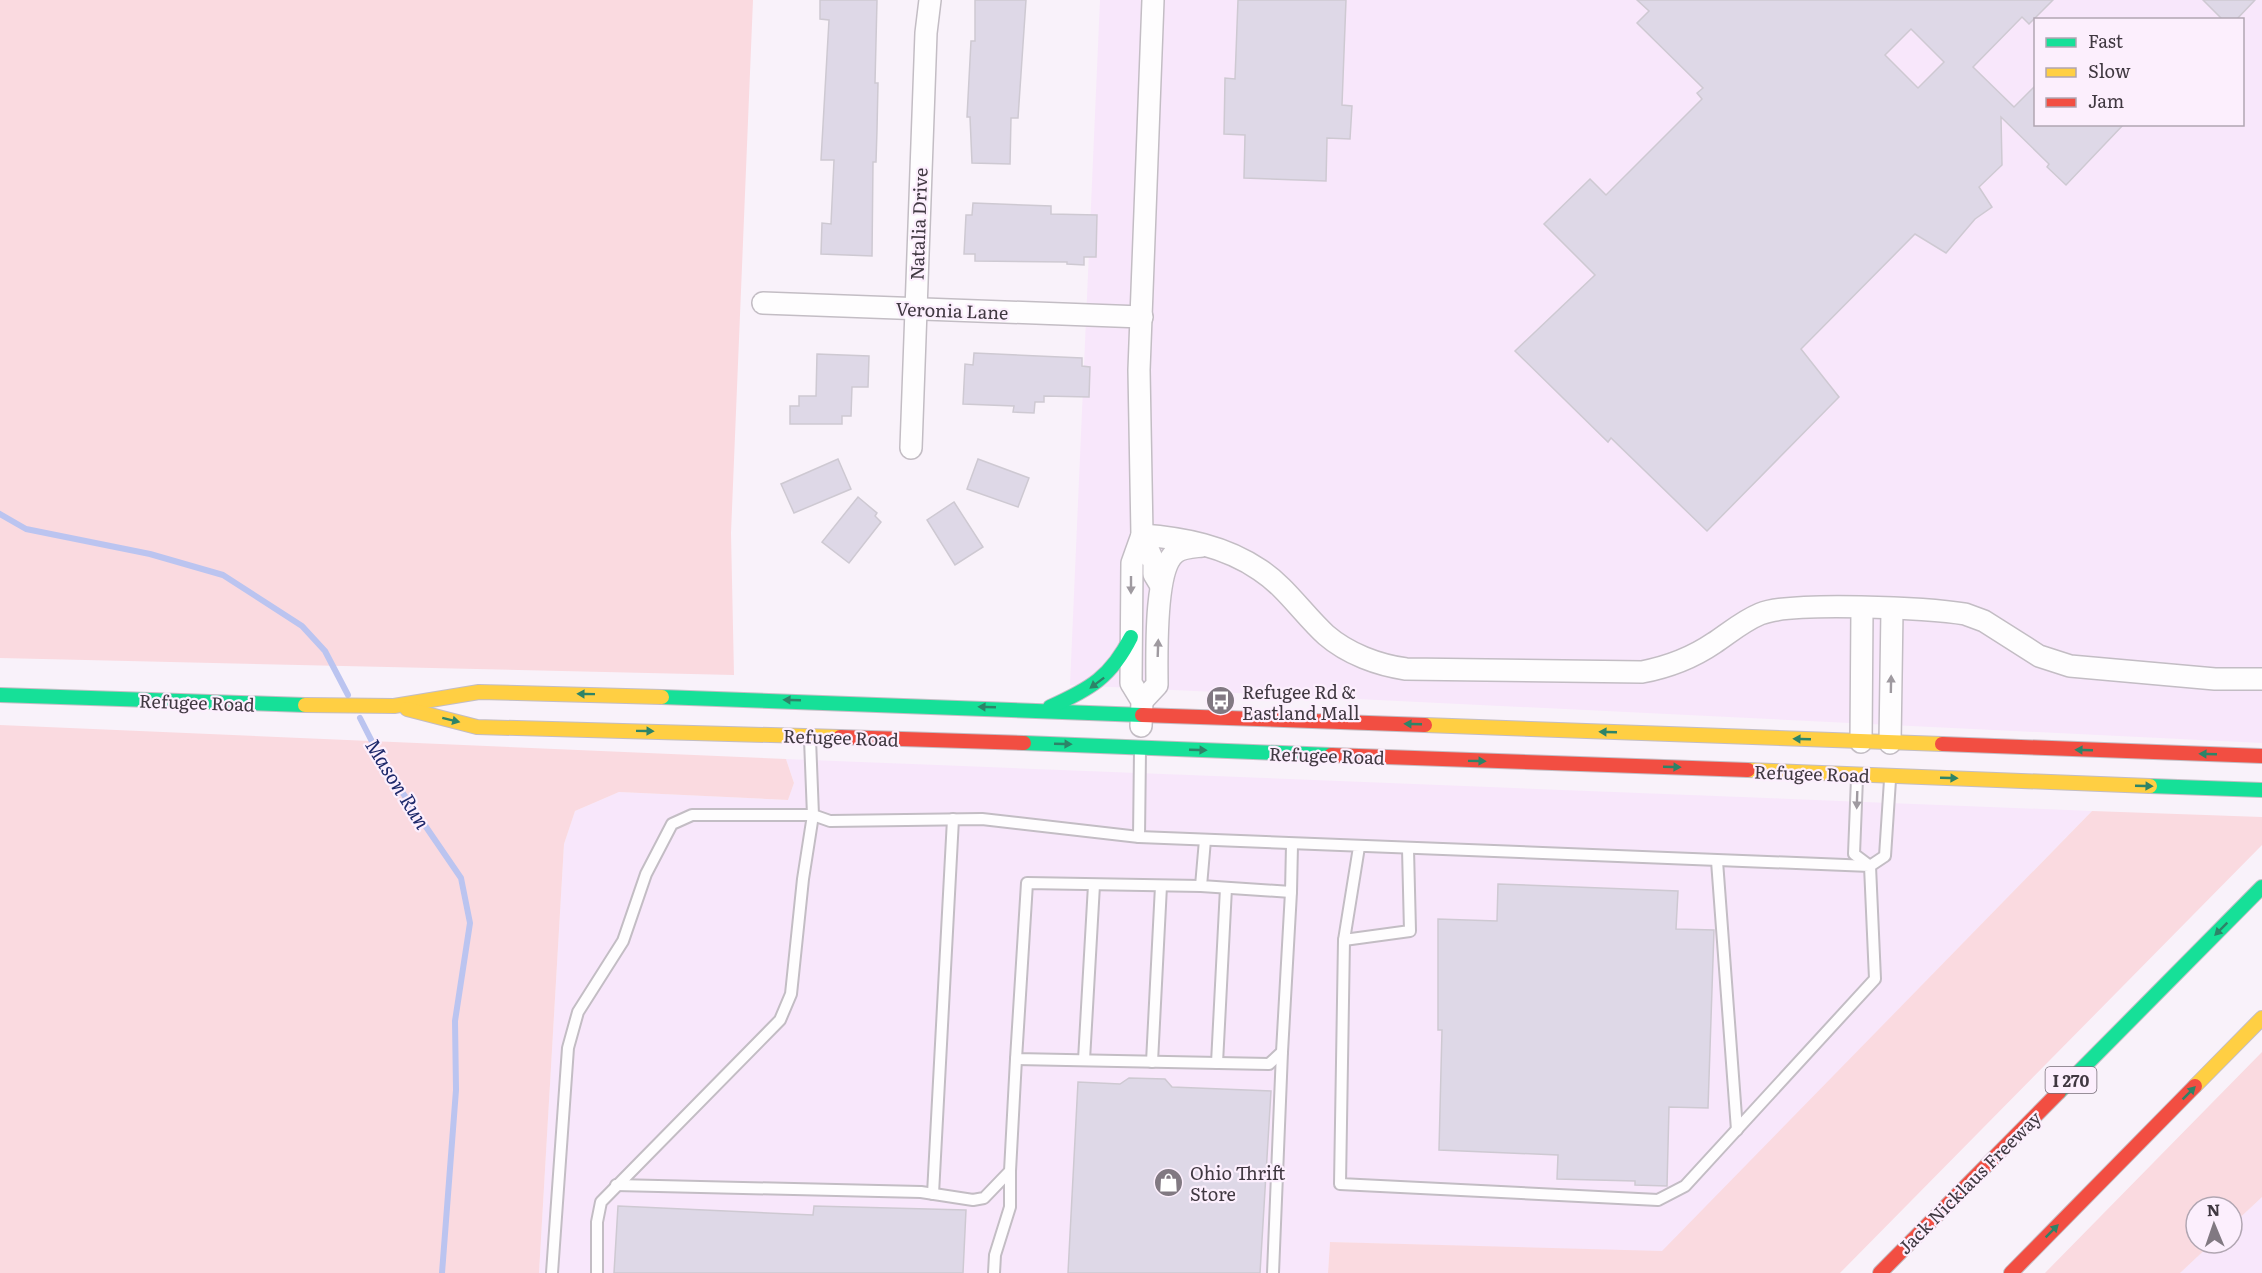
<svg xmlns="http://www.w3.org/2000/svg" width="2262" height="1273" font-family="Literata,serif">
	<rect width="100%" height="100%" fill="#f9f2fa"/>
	<g fill="#f8e7fb" fill-rule="evenodd">
		<path d="M1100,0h1162v743l-1192,-58zM2036,20h206v104h-206z"/>
		<polygon points="786,759 2092,811 1662,1252 1330,1242 1328,1273 539,1273 564,844 575,811 619,792 788,800 794,783"/>
		<polygon points="2262,1197 2262,1273 2180,1273 2212,1243 2232,1243 2232,1225"/>
	</g>
	<g fill="#fadae0">
		<polygon points="0,0 753,0 731,533 734,675 0,658"/>
		<polygon points="0,725 786,759 794,783 788,800 619,792 575,811 564,844 539,1273 0,1273"/>
		<polygon points="2092,811 2262,817 2262,845 1840,1273 1328,1273 1330,1242 1662,1251"/>
		<polygon points="2262,1052 2262,1197 2232,1225 2232,1207 2196,1207 2196,1243 2212,1243 2180,1273 2045,1273"/>
	</g>
	<g fill="none" stroke-linecap="round" stroke-linejoin="round">
		<g stroke="#bbc4f0" stroke-width="6">
			<polyline points="0,514 26,529 150,554 223,575 302,626 325,651 348,695"/>
			<polyline points="360,718 385,767 461,878 470,923 455,1021 456,1090 442,1273"/>
		</g>
	</g>
	<g fill="#ded8e7" stroke="#cec9d2" stroke-width="1.5" fill-rule="evenodd">
		<polygon points="820,0 877,0 875,83 878,83 877,130 876,162 873,162 872,256 821,254 822,223 831,224 834,160 821,160 829,20 820,19"/>
		<polygon points="975,0 1026,0 1018,118 1011,118 1010,164 972,163 970,117 967,117 971,41 975,41"/>
		<polygon points="1238,0 1346,0 1342,105 1352,106 1350,139 1327,138 1326,181 1244,178 1245,135 1224,134 1225,78 1235,79"/>
		<path d="M1637,0h416l-24,24 -7,-7 -49,50 41,40 22,-22v39h88l-58,61 -19,-18 2,-3 -48,-47 1,48 -23,22 13,20 -17,12 -29,34 -31,-19 -114,115 38,48 -132,134 -96,-93 -3,4 -93,-91 80,-76 -51,-51 46,-45 16,16 96,-96 -5,-6 6,-5 -66,-65 12,-12zM1911,29l33,33 -26,26 -33,-33z"/>
		<polygon points="2203,0 2255,0 2236,20 2223,20"/>
		<polygon points="973,203 1051,206 1051,214 1097,215 1096,257 1084,257 1084,265 1067,264 1067,262 975,261 975,254 964,254 966,215 972,215"/>
		<polygon points="974,353 1082,358 1082,366 1090,367 1089,397 1044,396 1044,402 1035,402 1034,413 1013,412 1014,406 963,404 965,364 973,365"/>
		<polygon points="817,354 869,356 868,387 852,387 851,416 842,416 842,424 790,424 790,406 799,406 799,396 816,396"/>
		<polygon points="838,459 851,489 794,513 781,484"/>
		<polygon points="978,459 1029,478 1018,507 967,489"/>
		<polygon points="858,497 877,513 875,516 881,522 849,563 822,542"/>
		<polygon points="954,502 983,547 955,565 927,520"/>
		<polygon points="1498,884 1678,891 1676,929 1714,930 1708,1108 1669,1107 1667,1186 1635,1185 1635,1181 1557,1179 1558,1155 1439,1150 1442,1030 1438,1030 1438,919 1497,921"/>
		<polygon points="1129,1078 1165,1079 1172,1087 1271,1091 1260,1273 1068,1273 1078,1082 1120,1084"/>
		<polygon points="618,1206 813,1215 814,1206 966,1210 963,1273 614,1273"/>
	</g>
	<g fill="none" stroke-linecap="round" stroke-linejoin="round">
		<defs>
			<g id="lane">
				<polyline points="810,739 813,815 830,821 982,819 1139,837 1870,866 1875,979 1685,1186 1658,1200 1340,1184 1344,940 1359,847"/>
				<polyline points="1857,778 1854,854 1870,866 1885,856 1890,780"/>
				<polyline points="1139,837 1140,751"/>
				<polyline points="1205,840 1201,886 1291,892 1292,845"/>
				<polyline points="1717,861 1737,1130"/>
				<polyline points="1201,886 1027,883 1016,1059 1269,1064 1282,1052 1291,892"/>
				<polyline points="1344,940 1410,931 1408,849"/>
				<polyline points="1084,1060 1094,885"/>
				<polyline points="1152,1062 1161,886"/>
				<polyline points="1217,1063 1226,888"/>
				<polyline points="616,1185 921,1192 973,1200 984,1198 1010,1171 1016,1059"/>
				<polyline points="933,1194 953,819"/>
				<polyline points="552,1273 568,1048 578,1012 623,941 646,874 672,824 692,815 813,815 803,879 791,994 780,1020 601,1202 597,1222 597,1273"/>
				<polyline points="994,1273 995,1255 1010,1207 1010,1171"/>
				<polyline points="1273,1273 1282,1052"/>
			</g>
			<g id="street">
				<polyline points="763,303 1142,317"/>
				<polyline points="911,448 926,33 930,0"/>
				<path d="M1142,535c41,3 83,11 118,35 26,17 43,44 66,65 22,19 52,30 80,34l236,3c26,-5 50,-14 72,-29 15,-10 29,-22 46,-29 31,-13 169,-6 205,0l19,7 55,35 31,10 145,13h47"/>
				<polyline points="1142,535 1154,563 1154,574 1160,584"/>
				<path d="M1142,701l15,-16c0,-29 -3,-115 18,-132 7,-6 18,-6 27,-7"/>
				<polyline points="1141,726 1142,701 1131,683 1132,563 1142,535 1139,370 1153,0"/>
				<polyline points="1861,742 1862,609"/>
				<polyline points="1890,743 1892,610"/>
			</g>
			<g id="fast">
				<polyline points="0,695 305,705"/>
				<polyline points="662,697 1142,715"/>
				<path d="M1050,707c40,-18 61,-30 81,-70"/>
				<polyline points="1024,743 1331,755"/>
				<polyline points="2150,786 2262,790"/>
				<polyline points="2059,1092 2262,887"/>
			</g>
			<g id="slow">
				<polyline points="305,705 394,706 479,692 662,697"/>
				<polyline points="407,709 477,727 840,737"/>
				<polyline points="1425,725 1942,744"/>
				<polyline points="1748,770 2150,786"/>
				<polyline points="2195,1086 2262,1018"/>
			</g>
			<g id="jam">
				<polyline points="1142,715 1425,725"/>
				<polyline points="840,737 1024,743"/>
				<polyline points="1942,744 2262,756"/>
				<polyline points="1331,755 1748,770"/>
				<polyline points="1880,1273 2059,1092"/>
				<polyline points="2011,1273 2195,1086"/>
			</g>
		</defs>
		<use href="#lane" stroke="#c3bdc4" stroke-width="14"/>
		<use href="#street" stroke="#c3bdc4" stroke-width="24"/>
		<use href="#fast" stroke="#c3bdc4" stroke-width="16"/>
		<use href="#slow" stroke="#c3bdc4" stroke-width="16"/>
		<use href="#jam" stroke="#c3bdc4" stroke-width="16"/>
		<use href="#lane" stroke="#fefdfe" stroke-width="10"/>
		<use href="#street" stroke="#fefdfe" stroke-width="21"/>
		<use href="#fast" stroke="#16e098" stroke-width="14"/>
		<use href="#slow" stroke="#ffcf43" stroke-width="14"/>
		<use href="#jam" stroke="#f24e42" stroke-width="14"/>
	</g>
	<defs><path id="oneway-solid" d="M-6-.8H1V-3.2L6.5 0L1 3.2V.8H-6Z" transform="scale(1.5)"/></defs>
	<g fill="#9f9aa0">
		<use href="#oneway-solid" transform="translate(1131 585) rotate(90)"/>
		<use href="#oneway-solid" transform="translate(1158 648) rotate(-88)"/>
		<use href="#oneway-solid" transform="translate(1891 684) rotate(-89)"/>
		<use href="#oneway-solid" transform="translate(1857 800) rotate(92)"/>
	</g>
	<g fill="#2d8468">
		<use href="#oneway-solid" transform="translate(1097 683) rotate(143)"/>
		<use href="#oneway-solid" transform="translate(586 694) rotate(-179)"/>
		<use href="#oneway-solid" transform="translate(792 700) rotate(-178)"/>
		<use href="#oneway-solid" transform="translate(987 707) rotate(-178)"/>
		<use href="#oneway-solid" transform="translate(451 720) rotate(14)"/>
		<use href="#oneway-solid" transform="translate(1413 724) rotate(-178)"/>
		<use href="#oneway-solid" transform="translate(645 731) rotate(1)"/>
		<use href="#oneway-solid" transform="translate(1608 732) rotate(-178)"/>
		<use href="#oneway-solid" transform="translate(1802 739) rotate(-178)"/>
		<use href="#oneway-solid" transform="translate(1063 744) rotate(2)"/>
		<use href="#oneway-solid" transform="translate(1198 750) rotate(2)"/>
		<use href="#oneway-solid" transform="translate(2084 750) rotate(-178)"/>
		<use href="#oneway-solid" transform="translate(2208 754) rotate(-178)"/>
		<use href="#oneway-solid" transform="translate(1477 761) rotate(1)"/>
		<use href="#oneway-solid" transform="translate(1672 767) rotate(2)"/>
		<use href="#oneway-solid" transform="translate(1949 778) rotate(2)"/>
		<use href="#oneway-solid" transform="translate(2144 786) rotate(2)"/>
		<use href="#oneway-solid" transform="translate(2221 929) rotate(135)"/>
		<use href="#oneway-solid" transform="translate(2189 1093) rotate(-45)"/>
		<use href="#oneway-solid" transform="translate(2052 1231) rotate(-45)"/>
	</g>
	<defs>
		<symbol id="bus-disc" viewBox="-11 -11 22 22"><circle r="9.5" fill="#817982" stroke="#fceffd"/><path d="M-5-6H5V4H4V6H2V4H-2V6H-4V4H-5ZM-3.5-4V0h7V-4ZM-3.5 1.2v1.5H-2V1.2ZM2 1.2v1.5H3.5V1.2Z" fill="#fff"/></symbol>
		<symbol id="shop-disc" viewBox="-11 -11 22 22"><circle r="9.5" fill="#817982" stroke="#fceffd"/><path d="M-5-2.5h2.3a2.7 3.5 0 0 1 5.4 0H5L5.5 6h-11ZM-1.5-2.5h3a1.5 2.3 0 0 0-3 0Z" fill="#fff"/></symbol>
	</defs>
	<g fill-rule="evenodd">
		<use href="#bus-disc" x="1204" y="684" width="33" height="33"/>
		<use href="#shop-disc" x="1152" y="1166" width="33" height="33"/>
	</g>
	<g text-anchor="middle" dominant-baseline="central" stroke-width="4.5" stroke-linejoin="round" paint-order="stroke">
		<rect fill="#fceffd" stroke="#786f79" stroke-width="1.5" x="2045.5" y="1067" width="51" height="26" rx="4.5"/>
		<g font-size="16" font-weight="bold" fill="#403841">
			<text x="2071" y="1080">I 270</text>
		</g>
		<g font-size="18" fill="#403841" stroke="#fceffd">
			<text transform="translate(918 224) rotate(-88)">Natalia Drive</text>
			<text transform="translate(952 310) rotate(2)">Veronia Lane</text>
			<text transform="translate(197 702) rotate(2)">Refugee Road</text>
			<text transform="translate(841 737) rotate(2)">Refugee Road</text>
			<text transform="translate(1327 755) rotate(2)">Refugee Road</text>
			<text transform="translate(1812 773) rotate(2)">Refugee Road</text>
			<text transform="translate(1969 1182) rotate(-45)">Jack Nicklaus Freeway</text>
		</g>
		<g font-size="18" fill="#403841" stroke="#fceffd" text-anchor="start">
			<text x="1242" y="691">Refugee Rd &amp;<tspan x="1242" dy="21">Eastland Mall</tspan></text>
			<text x="1190" y="1172">Ohio Thrift<tspan x="1190" dy="21">Store</tspan></text>
		</g>
		<g font-size="20" font-style="italic" fill="#1e296b" stroke="#fceffd">
			<text transform="translate(399 783) rotate(58)">Mason Run</text>
		</g>
	</g>
	<rect x="2034" y="18" width="210" height="108" fill="#fceffd" stroke="#b1a6b2" stroke-width="1.5"/>
	<rect x="2046" y="38" width="30" height="9" fill="#16e098" stroke="#b1a6b2" stroke-width="1.5"/>
	<text x="2088" y="48" font-size="18" fill="#403841">Fast</text>
	<rect x="2046" y="68" width="30" height="9" fill="#ffcf43" stroke="#b1a6b2" stroke-width="1.5"/>
	<text x="2088" y="78" font-size="18" fill="#403841">Slow</text>
	<rect x="2046" y="98" width="30" height="9" fill="#f24e42" stroke="#b1a6b2" stroke-width="1.5"/>
	<text x="2088" y="108" font-size="18" fill="#403841">Jam</text>
	<g transform="translate(2214 1225) rotate(358)"><circle r="28" fill="#fceffd" stroke="#b1a6b2" stroke-width="1.5"/>
	<path d="M0-4.5L10 22L0 15L-10 22Z" fill="#817982"/>
	<text y="-9" font-size="16" font-weight="bold" text-anchor="middle" fill="#403841">N</text>
	</g>
</svg>
